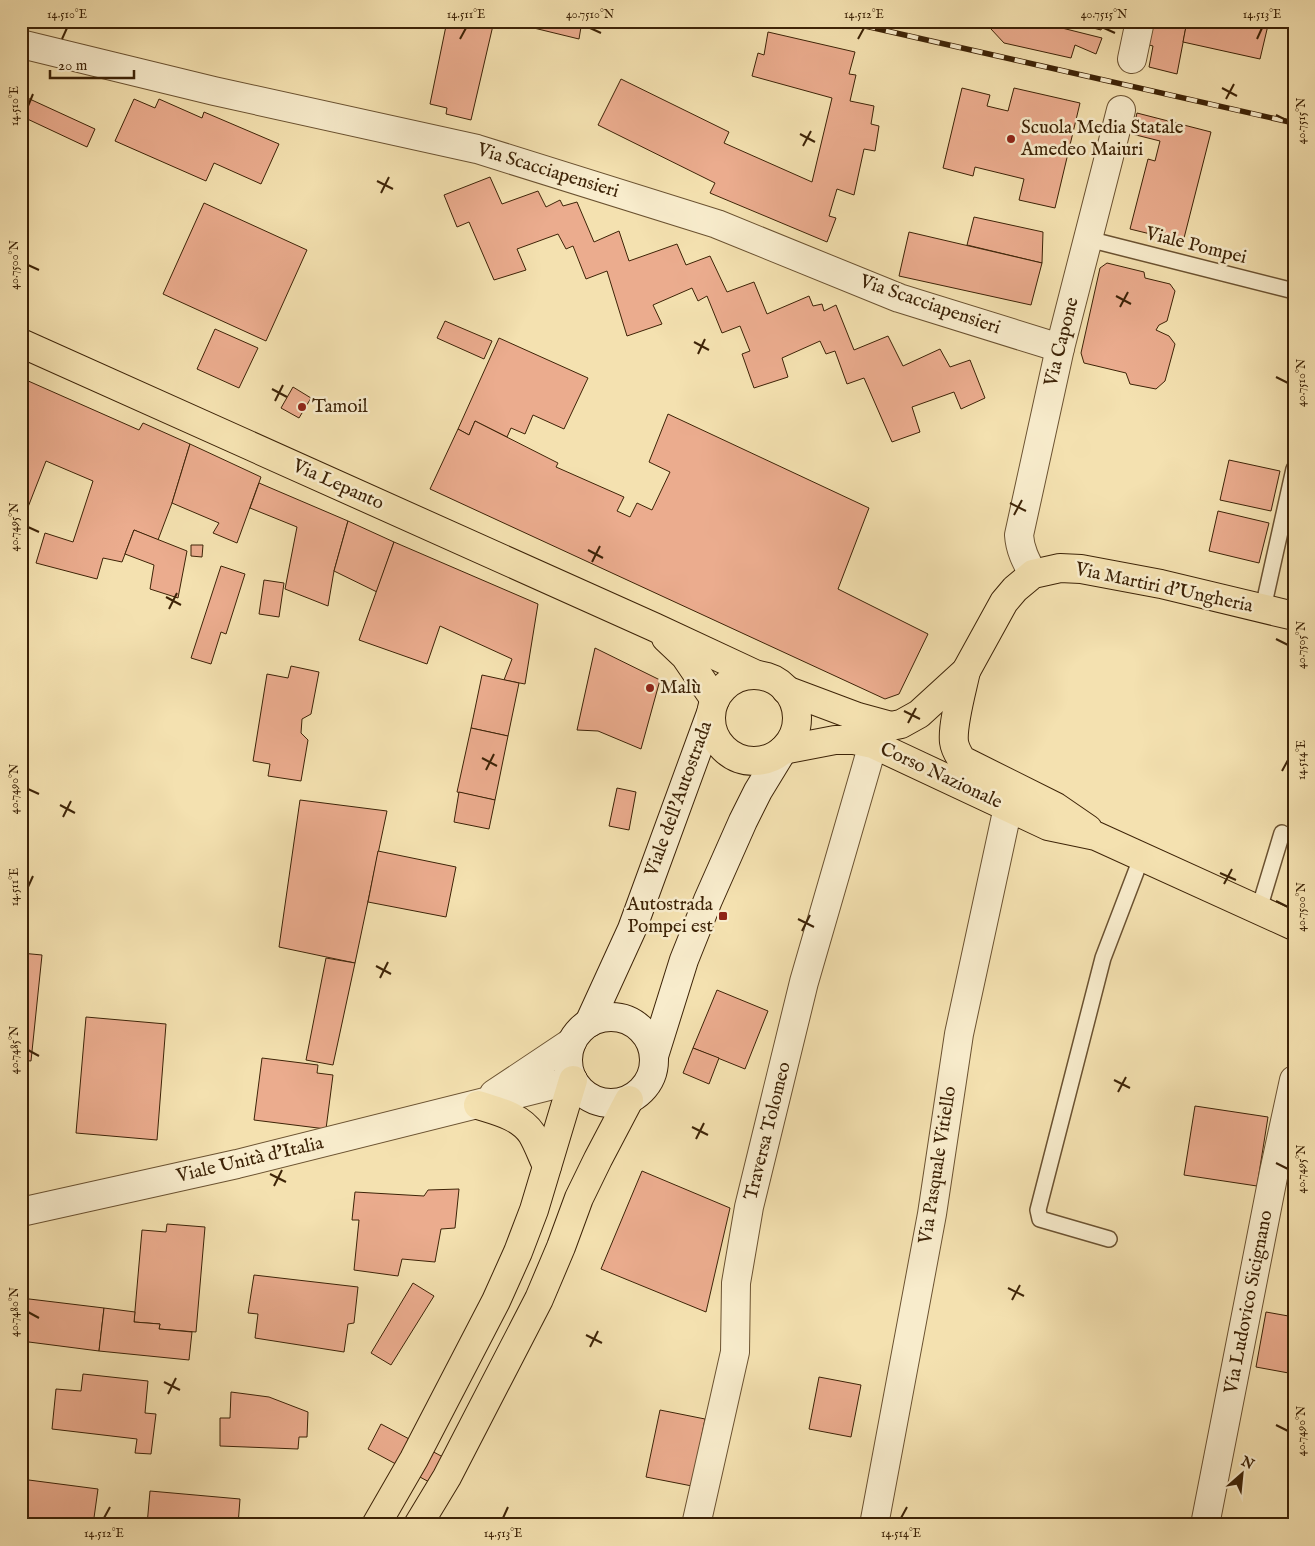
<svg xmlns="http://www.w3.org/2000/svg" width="1315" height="1546" font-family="'IM FELL English',serif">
	<rect width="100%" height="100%" fill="#f4e1b0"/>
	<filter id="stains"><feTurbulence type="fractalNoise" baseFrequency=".004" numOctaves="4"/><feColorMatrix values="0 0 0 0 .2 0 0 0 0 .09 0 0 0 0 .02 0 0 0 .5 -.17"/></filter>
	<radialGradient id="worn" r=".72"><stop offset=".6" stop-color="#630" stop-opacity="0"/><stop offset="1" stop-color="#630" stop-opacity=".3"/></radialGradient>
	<g fill="#ebac8e" stroke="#3d2307">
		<polygon points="447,21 494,21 471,120 446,114 447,108 430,104"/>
		<polygon points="505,21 582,21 579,39"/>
		<polygon points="992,21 1034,21 1102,38 1096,54 1075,45 1071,58 1004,43 991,29"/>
		<polygon points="1066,21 1104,21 1101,30"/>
		<polygon points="1146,21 1169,21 1169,23 1186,27 1177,74 1149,67 1153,46 1141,43"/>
		<polygon points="1187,21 1269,21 1260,59 1183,42"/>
		<polygon points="768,32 855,52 849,74 856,75 850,101 874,106 871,124 879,126 875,151 864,149 854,195 837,189 829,216 836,218 827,242 710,193 715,183 598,125 621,79 729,132 724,143 812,182 832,98 752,76 758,53 764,55"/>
		<polygon points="962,88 990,95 987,106 1008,111 1014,88 1080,103 1055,208 1019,200 1024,179 975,167 973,176 943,168"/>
		<polygon points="21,95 95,129 87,147 21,116"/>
		<polygon points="134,99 155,108 159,99 202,118 204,112 279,144 261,184 214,163 206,181 115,141"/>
		<polygon points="1137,113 1211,132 1183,242 1130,229 1148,159 1155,161 1160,141 1132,134"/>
		<polygon points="490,177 502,204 538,191 546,207 560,200 563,206 577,202 594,242 619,231 629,261 677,244 686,265 710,256 727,292 754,282 767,314 809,296 813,306 822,304 824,311 836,305 854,350 888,336 903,366 940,349 950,367 970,360 985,398 961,409 954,392 912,407 920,432 892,442 864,378 847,384 835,351 826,354 820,341 782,358 788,377 754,388 742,354 750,351 740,326 722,333 707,296 698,301 692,288 653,305 662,324 627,336 607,271 586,279 573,246 566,249 558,234 517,249 526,270 494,280 469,222 457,227 444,195"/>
		<polygon points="204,203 307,250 266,341 163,294"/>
		<polygon points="974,217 1043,232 1042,263 967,245"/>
		<polygon points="909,232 1042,263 1031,305 899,276"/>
		<polygon points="1107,263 1144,272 1145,278 1170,284 1175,291 1167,321 1159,325 1156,330 1169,336 1175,344 1165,381 1156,389 1130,384 1126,373 1084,363 1081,353 1100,268"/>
		<polygon points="445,321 492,341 484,359 437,338"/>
		<polygon points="215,329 258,348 239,388 197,369"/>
		<polygon points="499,338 588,378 564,429 533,415 525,434 511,428 507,437 475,421 469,435 458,429"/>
		<polygon points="21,378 26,380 21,395"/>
		<polygon points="26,380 139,430 143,423 190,444 172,503 158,540 134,530 122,562 103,558 97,579 36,563 45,533 73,542 93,481 46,461 21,525 21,395"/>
		<polygon points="293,387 311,398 299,418 281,408"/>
		<polygon points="668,414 869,508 838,589 928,634 899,694 885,699 430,489 458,429 469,435 475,421 558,463 556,467 624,497 617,511 630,517 637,503 652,510 670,472 649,462"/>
		<polygon points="190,444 261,477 237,543 213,533 219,523 172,503"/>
		<polygon points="1229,460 1280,471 1271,511 1220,500"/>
		<polygon points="259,483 348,521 334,571 328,606 285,589 297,527 250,508"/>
		<polygon points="1218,511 1269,523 1259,563 1209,551"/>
		<polygon points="348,521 394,542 377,592 334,571"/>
		<polygon points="134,530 187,551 178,598 150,589 154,565 125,554"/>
		<polygon points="394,542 538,604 525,684 504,680 512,659 440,626 427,664 359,640"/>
		<polygon points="191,545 203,545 202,557 191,556"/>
		<polygon points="221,566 245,574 226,634 221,632 211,664 191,658"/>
		<polygon points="264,580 284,583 279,617 259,614"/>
		<polygon points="595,648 660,680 641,749 598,731 577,730"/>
		<polygon points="291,666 319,672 311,714 302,719 301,733 308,740 301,781 268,776 270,764 253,761 267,674 288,678"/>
		<polygon points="482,675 519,683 508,736 471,728"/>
		<polygon points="471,728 508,736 495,800 457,792"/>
		<polygon points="617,788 636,792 629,830 609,826"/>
		<polygon points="459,792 495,800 489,829 454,822"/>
		<polygon points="300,800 387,811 355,963 279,947"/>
		<polygon points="378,851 456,867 446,917 368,902"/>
		<polygon points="21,953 42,955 31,1061 21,1060"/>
		<polygon points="326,958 355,963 333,1065 306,1060"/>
		<polygon points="717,990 768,1011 745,1069 693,1048"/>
		<polygon points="86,1017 166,1024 157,1140 76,1133"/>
		<polygon points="693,1048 719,1058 709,1084 683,1073"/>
		<polygon points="262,1058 318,1065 317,1073 333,1075 326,1129 254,1120"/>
		<polygon points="1195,1106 1268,1117 1257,1186 1184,1175"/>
		<polygon points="21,1115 26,1116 21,1159"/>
		<polygon points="642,1171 730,1208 706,1312 601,1269"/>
		<polygon points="459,1189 455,1228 441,1229 435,1262 402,1259 398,1276 354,1270 359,1220 352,1220 355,1192 424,1196 428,1190"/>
		<polygon points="167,1224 205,1227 196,1332 159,1329 160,1324 134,1322 142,1230 166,1232"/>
		<polygon points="254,1275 358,1287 354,1323 348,1324 344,1352 255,1338 258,1314 248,1313"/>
		<polygon points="413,1283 434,1296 391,1365 371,1353"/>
		<polygon points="21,1298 104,1308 99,1351 21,1341"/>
		<polygon points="104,1308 135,1312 134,1322 160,1324 159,1329 192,1332 189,1360 99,1351"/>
		<polygon points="1266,1312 1294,1317 1294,1374 1256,1367"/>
		<polygon points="83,1374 148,1381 145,1413 156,1414 151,1454 135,1453 137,1439 52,1429 56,1389 81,1391"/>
		<polygon points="819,1377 861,1385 851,1437 809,1429"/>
		<polygon points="231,1392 269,1397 308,1412 307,1437 299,1437 298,1449 220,1446 220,1418 230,1418"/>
		<polygon points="660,1410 705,1419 692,1486 646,1477"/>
		<polygon points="381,1424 458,1465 444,1490 368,1449"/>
		<polygon points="21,1479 98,1489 93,1525 21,1525"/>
		<polygon points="150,1491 240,1499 238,1525 147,1525"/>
	</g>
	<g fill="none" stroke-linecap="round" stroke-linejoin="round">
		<defs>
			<g id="service">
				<polyline points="1088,239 1294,291"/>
				<polyline points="1263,608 1294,469"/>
				<polyline points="1259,909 1282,833"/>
				<polyline points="1109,1239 1040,1219 1038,1210 1103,958 1142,856"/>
			</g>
			<g id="minor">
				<polyline points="21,44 214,91 477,149 717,224 899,298 1060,348"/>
				<polyline points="1132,59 1140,21"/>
				<path d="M1033,574c-7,-13 -13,-24 -14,-39l41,-187 61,-238"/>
				<polyline points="696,1525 735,1352 736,1283 749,1207 804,982 873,744"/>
				<polyline points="1205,1525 1274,1172 1294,1080"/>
			</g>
			<g id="tertiary">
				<polyline points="494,1094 572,1042"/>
				<polyline points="21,1212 237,1164 573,1080"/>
				<polyline points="874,1525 932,1214 959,1034 1008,807"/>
			</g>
			<g id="secondary">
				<circle cx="611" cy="1060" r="43"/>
				<polyline points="589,1023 632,929 711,713"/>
				<polyline points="654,1056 684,960 708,900 743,821 758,791 783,750"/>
			</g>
			<g id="primary">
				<polyline points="21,343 654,627 757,675"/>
				<polyline points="666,638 685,656 715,700"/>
				<path d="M966,671c-4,19 -14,54 -12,71 1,7 4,12 8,18l94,47 32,22"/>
				<circle cx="754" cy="718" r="43"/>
				<polyline points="786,690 858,717 891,726 901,724 919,714 966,671 1004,602 1015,589 1033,574 1060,568 1081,569 1161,584 1294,616"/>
				<polyline points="783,750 835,740 854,740 873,744 1048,826 1096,836 1294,926"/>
			</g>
			<g id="motorway">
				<path d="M478,1105c19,6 42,11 54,29 6,10 10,22 15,32"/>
				<polyline points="376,1525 414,1459 496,1301 518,1252 534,1210 573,1080"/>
				<polyline points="418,1525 447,1477 539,1299 561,1247 579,1198 598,1159 629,1100"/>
			</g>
		</defs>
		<use href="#service" stroke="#6b5231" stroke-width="18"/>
		<use href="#minor" stroke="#6b5231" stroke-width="30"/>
		<use href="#tertiary" stroke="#6b5231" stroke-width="30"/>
		<use href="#secondary" stroke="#3d2307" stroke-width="30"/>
		<use href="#primary" stroke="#3d2307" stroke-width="30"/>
		<use href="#motorway" stroke="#3d2307" stroke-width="30"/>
		<use href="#service" stroke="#f8eccc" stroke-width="15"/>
		<use href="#minor" stroke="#f8eccc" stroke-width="28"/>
		<use href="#tertiary" stroke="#f8eccc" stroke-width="28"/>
		<use href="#secondary" stroke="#f8eccc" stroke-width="28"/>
		<use href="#primary" stroke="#f4e1b0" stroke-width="28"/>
		<use href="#motorway" stroke="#f4e1b0" stroke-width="28"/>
		<defs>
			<polyline id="rail" points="843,21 1294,123"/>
		</defs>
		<use href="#rail" stroke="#3d2307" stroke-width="5.5"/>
		<use href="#rail" stroke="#f8eccc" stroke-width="4" stroke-dasharray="11" stroke-linecap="butt"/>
	</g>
	<path fill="none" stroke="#3d2307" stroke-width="2" d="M590,28l11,5M1104,28l11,5M62,39l5,-11M460,39l6,-11M858,39l6,-11M1257,39l5,-11M1222,88l15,8M1226,99l8,-15M28,106l5,-12M1276,115l12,6M800,134l15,8M803,146l8,-15M377,181l16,8M381,193l8,-16M28,265l11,5M1116,296l15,8M1120,307l8,-15M694,342l15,8M698,354l7,-15M1276,377l12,6M272,389l15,8M275,401l8,-16M1010,503l16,8M1014,515l8,-15M28,527l11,5M588,550l15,8M592,562l8,-16M166,597l15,8M169,609l8,-16M1276,639l12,6M904,711l16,8M908,723l8,-15M482,758l15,8M486,770l8,-16M1282,771l6,-11M28,789l11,5M60,805l15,8M63,817l8,-16M1220,873l16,7M1224,884l8,-15M28,887l5,-11M1276,901l12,6M798,919l16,8M802,931l8,-16M376,966l15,8M380,978l8,-16M28,1050l11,6M1114,1080l16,8M1118,1092l8,-15M692,1127l16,8M696,1139l8,-16M1276,1163l12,6M270,1174l16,8M274,1186l8,-16M1008,1288l16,8M1012,1300l8,-15M28,1312l11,6M586,1335l16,8M590,1347l8,-16M164,1382l16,8M168,1394l8,-16M1276,1425l12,6M104,1518l6,-11M503,1518l5,-11M901,1518l6,-11"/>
	<g fill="#8f2418" stroke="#f8eccc" stroke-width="2">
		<circle cx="1011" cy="139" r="5"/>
		<circle cx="302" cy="407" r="5"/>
		<circle cx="650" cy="688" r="5"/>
		<rect x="718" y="911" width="10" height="10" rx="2.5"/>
	</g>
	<g text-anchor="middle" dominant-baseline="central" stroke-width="5" stroke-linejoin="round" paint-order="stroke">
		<g font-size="19" fill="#3d2307" stroke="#f8eccc" text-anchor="start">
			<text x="1021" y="128">Scuola Media Statale<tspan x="1021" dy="22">Amedeo Maiuri</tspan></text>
			<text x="312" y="407">Tamoil</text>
			<text x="660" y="688">Malù</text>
			<text x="713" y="905" text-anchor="end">Autostrada<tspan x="713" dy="22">Pompei est</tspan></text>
		</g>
		<g font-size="19" fill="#3d2307" stroke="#f8eccc">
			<text transform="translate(548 171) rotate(17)">Via Scacciapensieri</text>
			<text transform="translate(1196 246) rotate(14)">Viale Pompei</text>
			<text transform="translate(930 305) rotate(19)">Via Scacciapensieri</text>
			<text transform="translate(1062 342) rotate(-76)">Via Capone</text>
			<text transform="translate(338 485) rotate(24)">Via Lepanto</text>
			<text transform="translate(1164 588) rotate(12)">Via Martiri d'Ungheria</text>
			<text transform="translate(941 776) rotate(25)">Corso Nazionale</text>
			<text transform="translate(679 799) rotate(-70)">Viale dell'Autostrada</text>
			<text transform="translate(768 1131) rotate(-76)">Traversa Tolomeo</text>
			<text transform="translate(250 1160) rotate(-13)">Viale Unità d'Italia</text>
			<text transform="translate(938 1165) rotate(-81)">Via Pasquale Vitiello</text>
			<text transform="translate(1249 1302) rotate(-79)">Via Ludovico Sicignano</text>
		</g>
	</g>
	<rect width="1315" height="1546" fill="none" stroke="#f4e1b0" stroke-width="55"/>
	<g transform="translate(1242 1474) rotate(27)" stroke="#f8eccc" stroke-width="4" paint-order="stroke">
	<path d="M0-4L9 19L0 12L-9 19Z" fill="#3d2307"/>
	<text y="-8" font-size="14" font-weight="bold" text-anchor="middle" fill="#3d2307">N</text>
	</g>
	<path d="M50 70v8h84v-8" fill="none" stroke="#3d2307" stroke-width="2.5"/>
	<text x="58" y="70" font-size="15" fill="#3d2307" stroke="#f8eccc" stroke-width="4" paint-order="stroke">20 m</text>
	<rect x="28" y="28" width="1260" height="1490" fill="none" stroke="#3d2307" stroke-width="2"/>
	<g font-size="12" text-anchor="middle" fill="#3d2307">
		<text x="67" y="18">14.510°E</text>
		<text x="466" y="18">14.511°E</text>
		<text x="590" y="18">40.7510°N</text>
		<text x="864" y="18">14.512°E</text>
		<text x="1104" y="18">40.7515°N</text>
		<text x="1262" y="18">14.513°E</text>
		<text transform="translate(14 106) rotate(-90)" y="4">14.510°E</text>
		<text transform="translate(1301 121) rotate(-90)" y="4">40.7515°N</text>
		<text transform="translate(14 265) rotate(-90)" y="4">40.7500°N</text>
		<text transform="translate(1301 383) rotate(-90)" y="4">40.7510°N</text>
		<text transform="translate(14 527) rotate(-90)" y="4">40.7495°N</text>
		<text transform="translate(1301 645) rotate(-90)" y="4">40.7505°N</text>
		<text transform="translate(1301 760) rotate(-90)" y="4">14.514°E</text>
		<text transform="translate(14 789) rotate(-90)" y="4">40.7490°N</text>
		<text transform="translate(14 887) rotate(-90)" y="4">14.511°E</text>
		<text transform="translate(1301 907) rotate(-90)" y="4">40.7500°N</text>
		<text transform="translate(14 1050) rotate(-90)" y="4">40.7485°N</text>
		<text transform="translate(1301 1169) rotate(-90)" y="4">40.7495°N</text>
		<text transform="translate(14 1312) rotate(-90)" y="4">40.7480°N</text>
		<text transform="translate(1301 1431) rotate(-90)" y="4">40.7490°N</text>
		<text x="104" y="1537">14.512°E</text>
		<text x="503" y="1537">14.513°E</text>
		<text x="901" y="1537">14.514°E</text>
	</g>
	<rect width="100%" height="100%" filter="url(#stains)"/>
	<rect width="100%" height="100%" fill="url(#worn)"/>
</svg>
